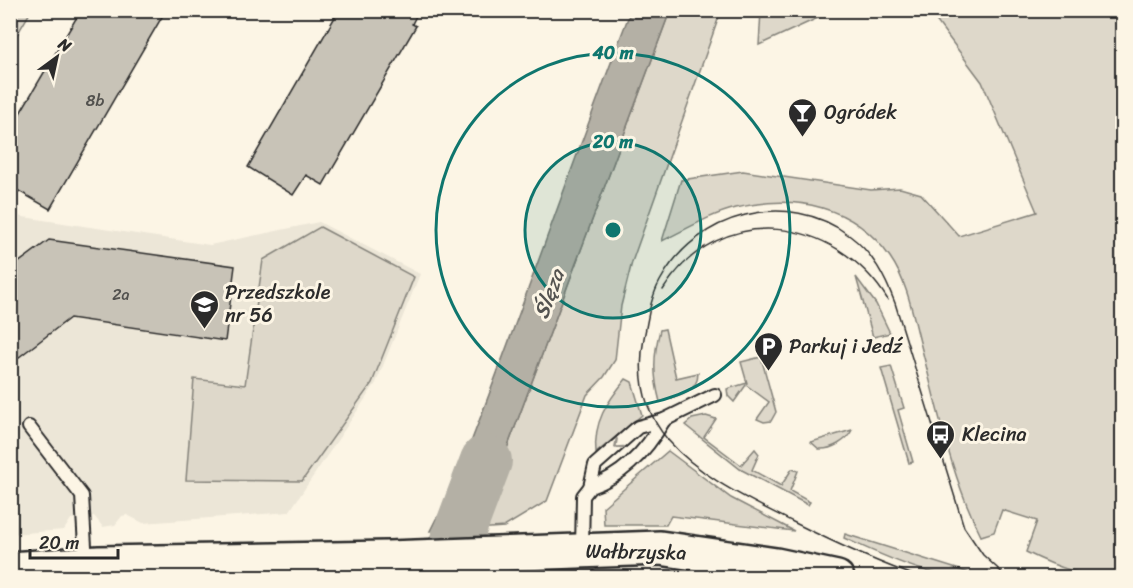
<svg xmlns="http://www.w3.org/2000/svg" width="1133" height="588" font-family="Sriracha,sans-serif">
	<rect width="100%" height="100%" fill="#fcf5e5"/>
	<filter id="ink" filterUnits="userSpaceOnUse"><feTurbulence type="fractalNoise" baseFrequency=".0167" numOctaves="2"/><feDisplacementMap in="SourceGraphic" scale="12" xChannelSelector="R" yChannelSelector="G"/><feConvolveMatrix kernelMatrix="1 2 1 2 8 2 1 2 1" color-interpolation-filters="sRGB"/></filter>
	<g filter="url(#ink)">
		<polygon fill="#ece6d7" points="10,215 210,245 319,222 420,274 376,383 289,512 143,523 127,515 122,516 115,525 103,527 94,516 71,519 64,530 11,534"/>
		<g fill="#ded8ca" stroke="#84827a" stroke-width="1.5">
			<polygon points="11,10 31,11 11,45 10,11"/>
			<polygon points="670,11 721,11 632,262 621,306 615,360 604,377 587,395 547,501 504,527 477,529"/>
			<polygon points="761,11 761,10 833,11 759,45"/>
			<path d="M929,11h193v566c-36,1 -64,-9 -96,-25l11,-31 -35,-11 -8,22 -13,4c-30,-59 -43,-126 -60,-190 -8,-30 -13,-63 -31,-89 -36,-52 -95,-63 -154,-49 -25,6 -51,22 -74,33l19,-61 62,-9 128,19 29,-2 21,6 38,42 78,-24 -55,-130z"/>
			<polygon points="320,227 414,277 372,383 302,481 186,480 194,379 245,385 263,260"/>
			<polygon points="856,277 876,304 890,333 873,337"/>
			<path d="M665,329l11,49 22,-5c0,21 -22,24 -38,29 -7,-26 -7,-46 0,-72z"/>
			<polygon points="761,357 776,412 771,421 764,422 757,419 769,402 746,385 734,402 728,396 727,389 747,383 741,362"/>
			<polygon points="891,366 904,408 898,410 913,462 909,463 881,368"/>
			<path d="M626,379l6,3 10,33 -46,38c-3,-31 11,-51 30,-74z"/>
			<polygon points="706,416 716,419 704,437 741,465 755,449 759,454 752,470 781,486 792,469 798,471 790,491 810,502 808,505 740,469 685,425 692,419"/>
			<path d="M852,430c-5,11 -21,20 -33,19l-8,-7z"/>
			<polygon points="668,451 731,498 794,531 671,516 666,525 604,525 603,507"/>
			<path d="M845,534l131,41 14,-4 5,6c-54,7 -103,-17 -151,-39z"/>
		</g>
		<path fill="#b4b0a5" stroke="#7d7b74" stroke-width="1.5" d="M631,10l39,1 -193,518 -47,2 6,-12 9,-10c66,-165 122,-333 186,-499z"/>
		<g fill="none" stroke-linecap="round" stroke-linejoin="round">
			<polyline stroke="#b4b0a5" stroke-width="52" points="442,578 486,461"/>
		</g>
		<g fill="#c8c3b7" stroke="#2b2b2b" stroke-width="1.5">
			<polygon points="81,10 166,10 50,209 10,186 10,130"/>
			<polygon points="339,10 419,10 412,24 416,26 323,185 306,175 293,195 248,167"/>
			<polygon points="49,240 235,266 225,341 70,318 10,364 10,269"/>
		</g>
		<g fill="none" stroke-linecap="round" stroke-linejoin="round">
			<defs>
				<g id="lane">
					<polyline points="29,427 82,496 86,563"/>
					<path d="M590,487c33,-11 57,-37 74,-67"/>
					<polyline points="582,549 583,496 590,487 595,465 638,427 664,420 715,395"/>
				</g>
				<polyline id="secondary" points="10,569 99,563 388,558 660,548 776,565 837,578"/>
			</defs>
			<use href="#lane" stroke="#2b2b2b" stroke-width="16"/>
			<use href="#secondary" stroke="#2b2b2b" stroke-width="38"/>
			<use href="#lane" stroke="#fcf5e5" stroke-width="12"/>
			<use href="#secondary" stroke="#fcf5e5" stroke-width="33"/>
			<g stroke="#2b2b2b" stroke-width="1.5">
				<path d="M663,290c56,-90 173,-75 225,10"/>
				<path d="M922,578c-45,-15 -87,-35 -129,-56 -43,-22 -92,-44 -125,-82 -25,-30 -31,-65 -24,-102 4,-19 6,-39 16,-57 36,-68 128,-93 190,-45 23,17 35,41 45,67l69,224 19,28 25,23"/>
			</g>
		</g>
		<defs><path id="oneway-chevron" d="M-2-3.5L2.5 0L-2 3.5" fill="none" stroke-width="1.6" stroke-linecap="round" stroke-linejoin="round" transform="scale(1.5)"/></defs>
		<use stroke="#949088" href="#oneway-chevron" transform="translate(618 445) rotate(138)"/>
	</g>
	<circle cx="613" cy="230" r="88" fill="#0f766e" fill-opacity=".12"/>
	<g fill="none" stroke="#0f766e" stroke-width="3">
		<circle cx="613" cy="230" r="88"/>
		<circle cx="613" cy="230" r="177"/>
	</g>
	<defs>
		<symbol id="bar-pin" viewBox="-11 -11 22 30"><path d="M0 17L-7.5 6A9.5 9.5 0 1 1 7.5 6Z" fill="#2b2b2b" stroke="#fcf5e5"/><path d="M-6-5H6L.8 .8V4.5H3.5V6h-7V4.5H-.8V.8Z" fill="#fff"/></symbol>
		<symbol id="school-pin" viewBox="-11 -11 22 30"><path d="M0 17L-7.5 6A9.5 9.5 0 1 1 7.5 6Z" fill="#2b2b2b" stroke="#fcf5e5"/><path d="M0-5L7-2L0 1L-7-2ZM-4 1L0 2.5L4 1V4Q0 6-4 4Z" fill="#fff"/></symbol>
		<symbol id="parking-pin" viewBox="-11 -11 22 30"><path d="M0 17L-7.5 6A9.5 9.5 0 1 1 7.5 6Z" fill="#2b2b2b" stroke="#fcf5e5"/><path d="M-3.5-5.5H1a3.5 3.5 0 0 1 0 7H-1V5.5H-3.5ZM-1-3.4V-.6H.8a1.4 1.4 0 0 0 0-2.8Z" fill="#fff"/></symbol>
		<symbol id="bus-pin" viewBox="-11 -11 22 30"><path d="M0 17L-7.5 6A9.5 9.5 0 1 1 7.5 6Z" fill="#2b2b2b" stroke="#fcf5e5"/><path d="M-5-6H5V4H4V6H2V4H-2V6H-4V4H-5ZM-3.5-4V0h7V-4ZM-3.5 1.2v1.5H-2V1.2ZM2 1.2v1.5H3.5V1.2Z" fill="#fff"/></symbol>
	</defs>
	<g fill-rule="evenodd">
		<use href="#bar-pin" x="786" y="96" width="33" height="45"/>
		<use href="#school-pin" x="188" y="288" width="33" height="45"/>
		<use href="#parking-pin" x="752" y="330" width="33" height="45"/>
		<use href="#bus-pin" x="924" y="418" width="33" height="45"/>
	</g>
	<g text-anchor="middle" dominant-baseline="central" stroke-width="6" stroke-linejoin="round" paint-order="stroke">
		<g font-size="16" fill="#52514e">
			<text x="95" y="100">8b</text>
			<text x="121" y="294">2a</text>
		</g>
		<g font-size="20" fill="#2b2b2b" stroke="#fcf5e5" text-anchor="start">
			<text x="824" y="112">Ogródek</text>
			<text x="225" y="292">Przedszkole<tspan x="225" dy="23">nr 56</tspan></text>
			<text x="789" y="346">Parkuj i Jedź</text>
			<text x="962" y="434">Klecina</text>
		</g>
		<g font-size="20" fill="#2b2b2b" stroke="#fcf5e5">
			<text transform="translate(636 552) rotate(1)">Wałbrzyska</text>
		</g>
		<g font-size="21" font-style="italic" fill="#545350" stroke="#fcf5e5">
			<text transform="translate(549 294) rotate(-69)">Ślęza</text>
		</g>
	</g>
	<circle cx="613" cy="230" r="9" fill="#0f766e" stroke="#fcf5e5" stroke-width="3"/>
	<g font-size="18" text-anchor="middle" font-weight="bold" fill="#0f766e" stroke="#fcf5e5" stroke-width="6" stroke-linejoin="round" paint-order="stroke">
		<text x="613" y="59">40 m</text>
		<text x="613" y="148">20 m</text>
	</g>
	<rect width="1133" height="588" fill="none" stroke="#fcf5e5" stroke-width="36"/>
	<rect x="18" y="18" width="1097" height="552" fill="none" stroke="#2b2b2b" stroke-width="2" filter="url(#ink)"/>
	<g transform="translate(57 57) rotate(33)" stroke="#fcf5e5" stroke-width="4.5" paint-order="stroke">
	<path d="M0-4.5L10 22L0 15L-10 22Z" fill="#2b2b2b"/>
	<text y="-9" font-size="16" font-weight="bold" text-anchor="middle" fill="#2b2b2b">N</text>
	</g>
	<path d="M30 549v9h88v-9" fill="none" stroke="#2b2b2b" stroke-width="3"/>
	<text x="39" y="549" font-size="18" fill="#2b2b2b" stroke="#fcf5e5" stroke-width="4.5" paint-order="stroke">20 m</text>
</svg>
